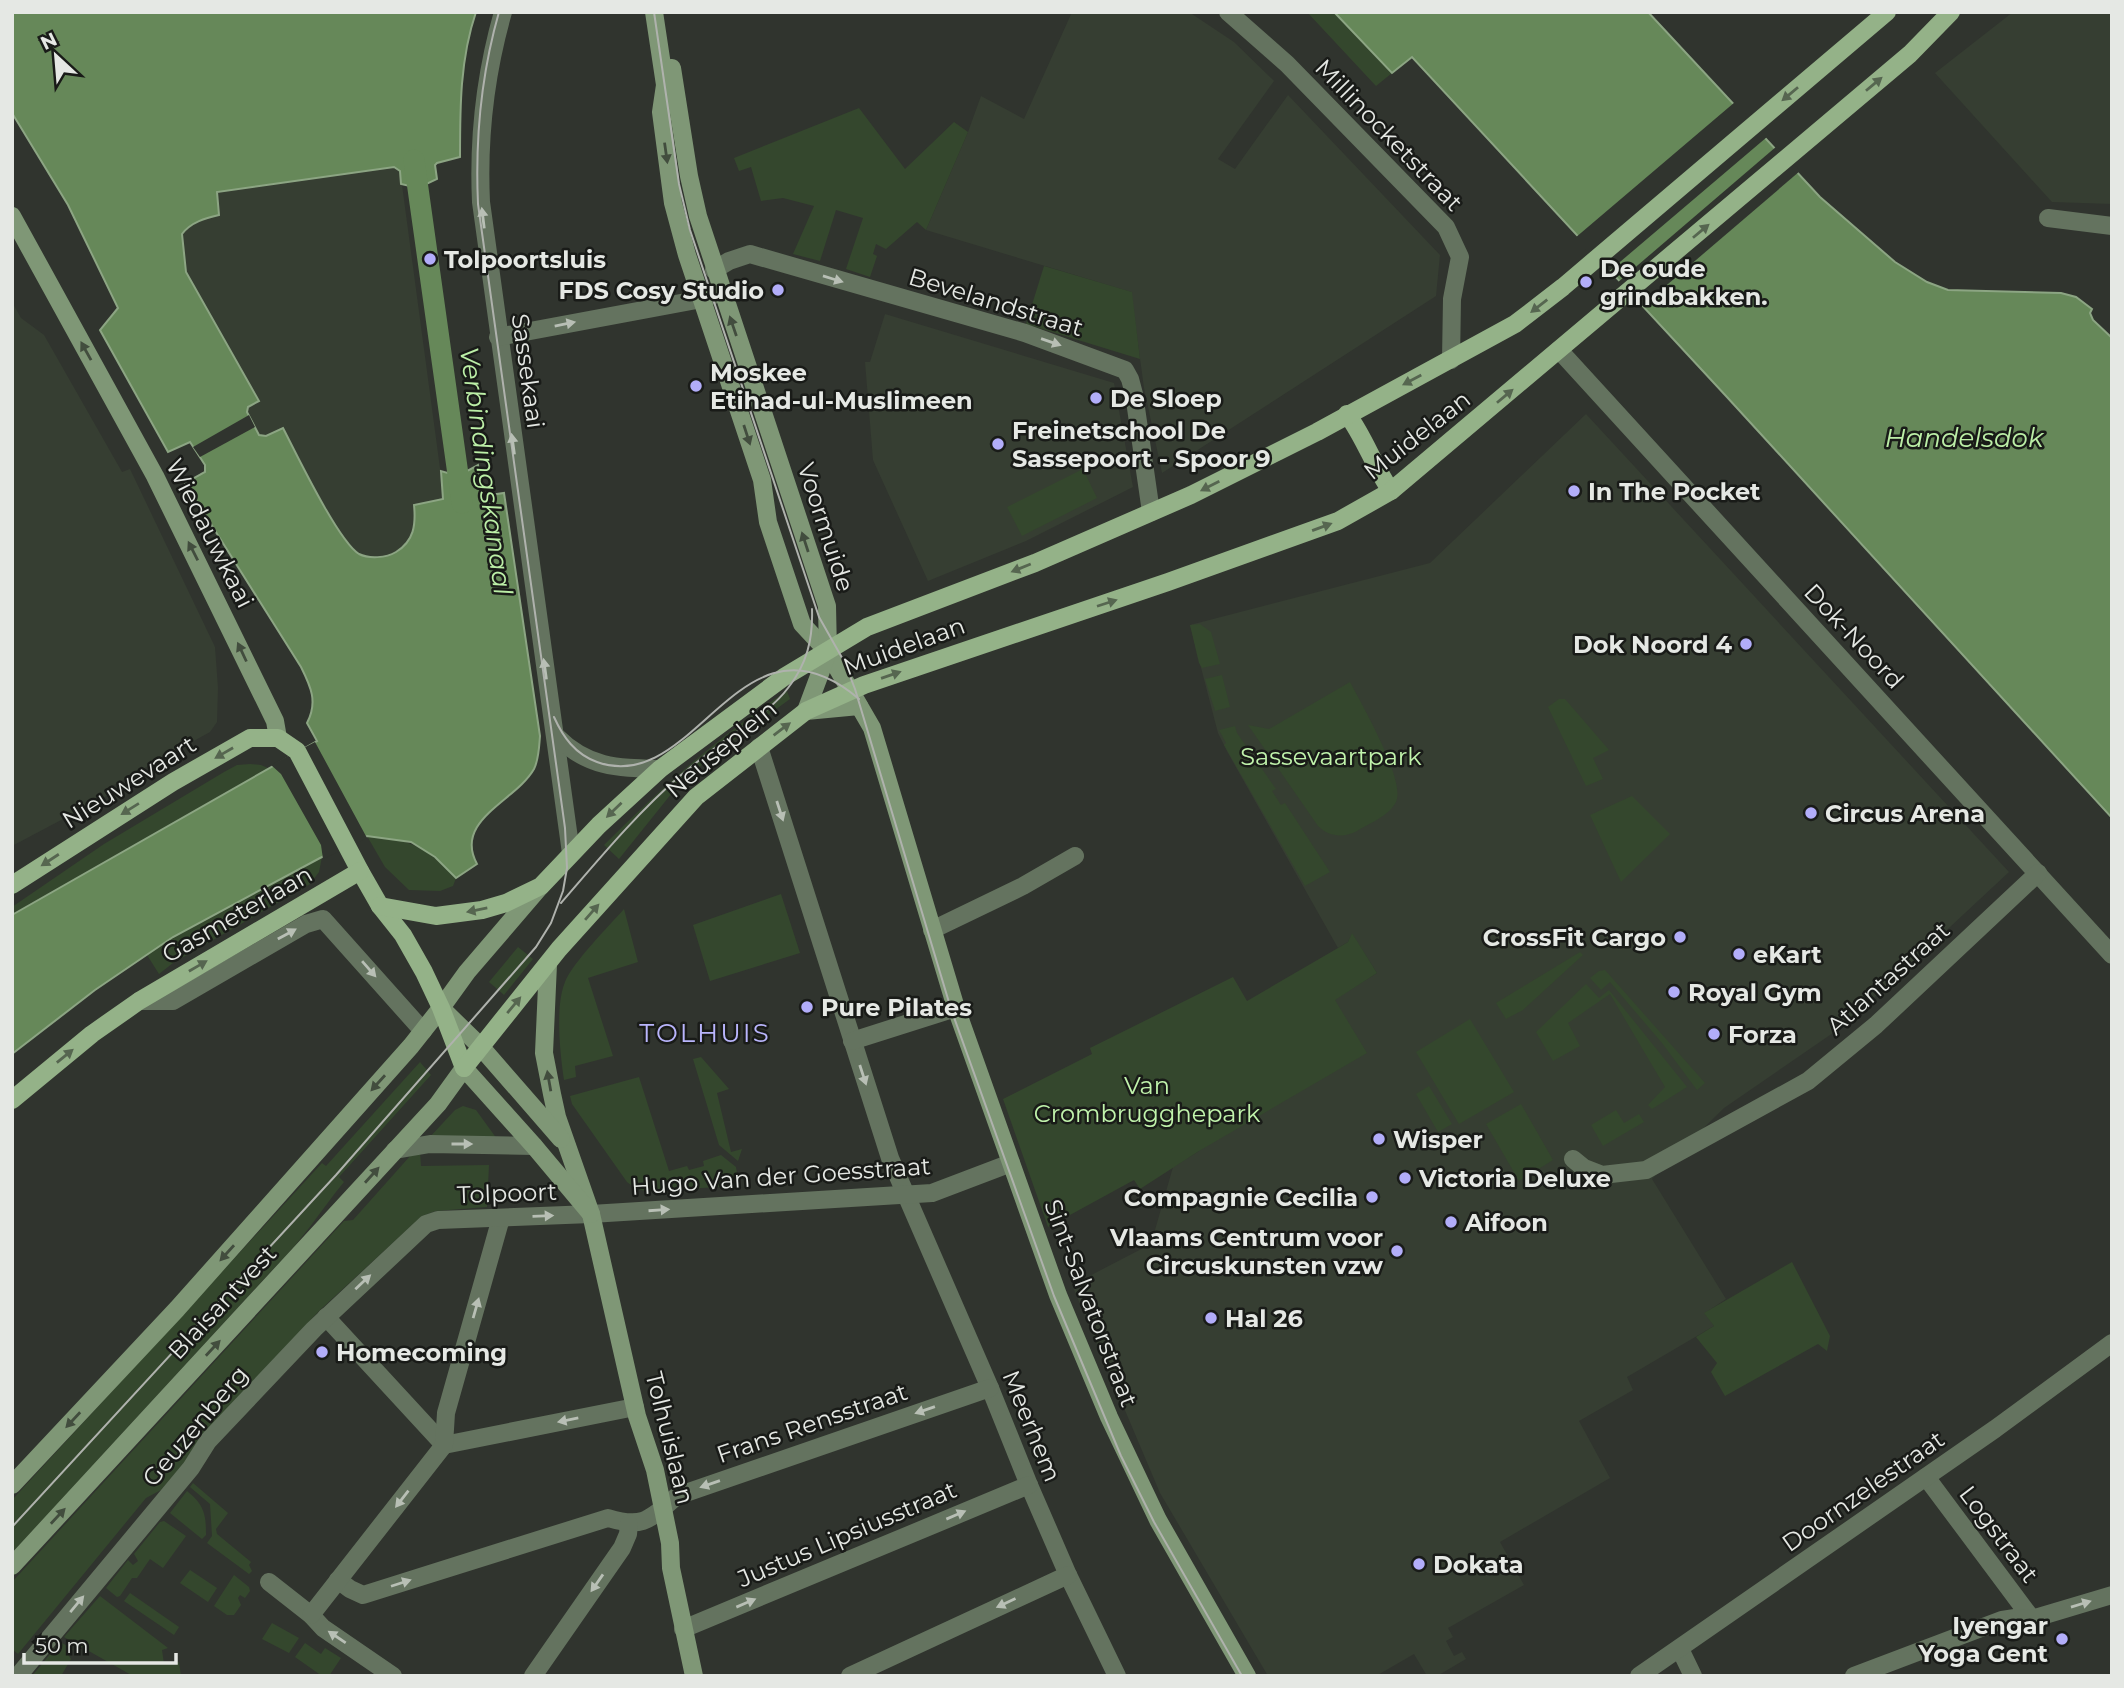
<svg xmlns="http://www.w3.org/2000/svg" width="2124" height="1688" font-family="Montserrat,sans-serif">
	<rect width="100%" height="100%" fill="#30342e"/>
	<g fill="#363e32">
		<polygon points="1072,12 1189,12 1234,42 1274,81 1218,159 1235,169 1288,95 1440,255 1436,296 1162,473 1144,388 1131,292 926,230 968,132 981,96 1024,119"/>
		<polygon points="2013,12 2112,12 2112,204 2052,202 1935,73"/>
		<polygon points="395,167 400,170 444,498 441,501 414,505 415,526 411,539 405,546 390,555 373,557 359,554 346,540 319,497 283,428 266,436 259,435 247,412 248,407 259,401 186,272 182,234 186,229 204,219 219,215 217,192"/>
		<polygon points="12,302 21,318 44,335 122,472 130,469 215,647 218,688 217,722 210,732 112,786 114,792 12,846"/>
		<polygon points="885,314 1114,383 1133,487 1026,541 928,581 873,460 865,362 870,362"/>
		<polygon points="1586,414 2009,872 1846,1024 1724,1108 1652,1179 1726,1299 1705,1313 1714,1326 1627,1377 1633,1390 1579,1421 1610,1478 1500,1542 1524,1585 1448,1628 1453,1637 1446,1641 1454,1656 1462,1652 1466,1659 1437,1676 1427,1676 1414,1654 1376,1676 1268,1676 1160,1493 1072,1285 1151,1244 1173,1167 1199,1151 1335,999 1377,973 1352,934 1348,942 1338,948 1228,753 1218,733 1190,625 1430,563"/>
	</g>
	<g fill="#34472d">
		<polygon points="1307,12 1334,12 1392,73 1376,86"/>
		<polygon points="859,108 905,169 954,122 968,132 926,230 917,222 886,249 876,244 873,254 877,256 870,277 846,269 863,218 836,210 820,261 793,254 814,206 783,198 761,201 751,167 739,171 734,158"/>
		<polygon points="1044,266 1132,292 1140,359 1026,324"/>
		<polygon points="1083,469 1097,498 1022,536 1007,507"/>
		<polygon points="1200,624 1211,632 1220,664 1202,668 1199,663 1190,625"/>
		<polygon points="1222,675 1230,707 1215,711 1205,679"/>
		<path d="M1350,682c12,23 56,99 46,120 -7,14 -26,21 -39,29 -13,7 -28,6 -39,-5l-70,-101 21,4z"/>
		<path d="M787,691l3,8 -78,57 -36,32 -57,71 -15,-14c57,-57 116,-110 183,-154z"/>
		<polygon points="1559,699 1565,699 1609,750 1593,758 1603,779 1586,786 1548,707"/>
		<polygon points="1235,726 1237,733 1276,789 1272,791 1281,805 1285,803 1330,872 1305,886 1224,745 1226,743 1219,730"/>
		<polygon points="250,764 261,765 270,769 12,915 12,907 104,844 224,772 237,765"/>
		<polygon points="1632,796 1670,834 1621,882 1590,815"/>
		<path d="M367,836c45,4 58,10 89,42l-3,8 -13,5 -31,-1 -24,-23z"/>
		<polygon points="322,857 319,872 310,884 173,963 159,974 147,955 173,937"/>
		<polygon points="781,894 800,953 710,981 693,925"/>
		<path d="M624,909l14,53 -50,16 25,78 -38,10 1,11 -12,3c-4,-27 -9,-74 1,-98 8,-20 44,-56 59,-73z"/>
		<polygon points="1352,933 1377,973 1335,1000 1367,1053 1199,1151 1140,1189 1134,1180 1048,1227 1003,1099 1092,1054 1090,1048 1233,977 1247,1001 1338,948 1348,942"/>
		<polygon points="518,947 533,959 504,995 489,982"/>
		<polygon points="1580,952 1583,955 1523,1010 1506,1019 1496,1003"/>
		<polygon points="1605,970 1705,1083 1697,1090 1662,1043 1610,982 1601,990 1590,978 1599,971"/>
		<polygon points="1586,984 1599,998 1609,990 1687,1087 1652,1109 1648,1105 1665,1087 1610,994 1568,1023 1580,1046 1553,1061 1536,1032"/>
		<polygon points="1470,1019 1514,1092 1459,1124 1416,1052"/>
		<polygon points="701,1057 729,1089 717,1093 731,1152 742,1149 738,1161 719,1145 693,1059"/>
		<path d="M420,1062l11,13 -92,102 5,5c-23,28 -42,59 -68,84l-264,287v-53l310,-337 4,3z"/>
		<polygon points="639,1077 669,1171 687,1166 689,1170 704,1166 703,1161 721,1155 736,1167 739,1186 645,1191 635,1188 627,1182 572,1104 570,1096"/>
		<polygon points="1429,1086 1452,1124 1438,1132 1416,1094"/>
		<polygon points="1521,1104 1553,1160 1519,1181 1486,1124"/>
		<polygon points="463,1106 476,1110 497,1139 429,1138 455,1110"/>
		<polygon points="1616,1110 1624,1123 1639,1114 1644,1122 1603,1146 1591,1125"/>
		<polygon points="420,1152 421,1166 489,1165 487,1207 436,1211 422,1216 320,1310 201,1436 184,1463 161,1490 146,1498 18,1654 12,1649 12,1582 344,1221 353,1220 411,1155"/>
		<polygon points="1792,1262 1830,1336 1827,1351 1818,1344 1725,1396 1711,1372 1717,1363 1696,1337 1714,1326 1704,1313"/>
		<polygon points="193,1483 228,1513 216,1529 217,1534 251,1562 249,1565 252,1571 249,1574 207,1543 212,1536 210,1504 190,1487"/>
		<path d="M187,1491c17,14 19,23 19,44l-4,4 -32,-26z"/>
		<polygon points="164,1521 186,1536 163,1568 150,1559 137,1578 132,1578 120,1596 117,1597 106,1588 128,1560 133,1565 138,1561 134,1554 160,1522"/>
		<polygon points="190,1570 217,1588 208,1602 180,1583"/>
		<polygon points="234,1575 249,1587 250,1591 245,1598 240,1595 238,1598 241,1605 234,1615 227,1615 214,1606"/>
		<polygon points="130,1593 179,1627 174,1635 124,1601"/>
		<polygon points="100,1596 168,1648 162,1650 164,1664 179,1662 181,1676 133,1676 64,1637"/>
		<polygon points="272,1623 299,1638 289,1653 262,1639"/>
		<polygon points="60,1642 73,1649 69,1656 71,1659 61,1676 32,1676"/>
		<polygon points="305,1643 321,1654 325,1648 341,1658 329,1676 322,1676 295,1657"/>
	</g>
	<g fill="#668859" stroke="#8ca583" stroke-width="2">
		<path d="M12,12h464c-16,47 -16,96 -16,145l-23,6 -2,2 2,14 -19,9 -17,-4 -1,-13 -6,-4 -177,25 2,23c-13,3 -28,7 -37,19l4,38 73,129 -11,6 -1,5 12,23 7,1 17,-8c13,25 55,113 76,126 10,5 27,4 37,-2 18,-11 20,-27 18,-47l29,-6 -2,-28 17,5 20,-11 5,31 21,-3 36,243c-1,11 -1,23 -6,33 -18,32 -81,51 -57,95l-21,14 -21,-21 -24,-15 -44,-6 -47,22 -147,79 -78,53 -83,64v-139l305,-174 -10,-18c11,-21 4,-36 -6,-56l-116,-184 20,-11v-7l-15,-23 -22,10 -68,-122 18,-22 -50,-103 -56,-92z"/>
		<polygon points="1334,12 1648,12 1820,197 1895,262 1927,282 1948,290 2061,293 2076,297 2092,309 2090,313 2093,320 2112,338 2112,818 1726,396 1412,57 1392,73"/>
	</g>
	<g fill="#30342e">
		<polygon points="1735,102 1767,137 1607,273 1575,238"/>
		<polygon points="1777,146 1800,171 1640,308 1617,283"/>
		<polygon points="249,415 255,427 200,457 193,447"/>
		<polygon points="315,742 367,838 323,859 321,845 281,774 271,765"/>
	</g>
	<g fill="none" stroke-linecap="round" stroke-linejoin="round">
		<polyline stroke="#668859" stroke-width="21" points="414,160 462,503"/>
		<g stroke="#64735f" stroke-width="18">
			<path d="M503,12c-18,63 -25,125 -22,190l90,651"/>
			<polyline points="1228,12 1287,64 1446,227 1460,257 1452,299 1451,360"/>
			<polyline points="2048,218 2112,226"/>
			<polyline points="714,270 729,261 750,254 1025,333 1125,370 1130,379 1134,394 1151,512"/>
			<polyline points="498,337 702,299 722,292"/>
			<polyline points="1559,350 2112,955"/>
			<path d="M556,736c32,32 62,32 104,33"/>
			<polyline points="759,747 890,1158 990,1388 1029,1485 1068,1575 1117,1676"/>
			<polyline points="932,930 1023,886 1075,856"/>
			<polyline points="139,1001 173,1001 306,924 323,919 423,1031"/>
			<polyline points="852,1041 956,1008"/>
			<polyline points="395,1150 430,1144 534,1146"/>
			<polyline points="1573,1159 1584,1168 1602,1175 1646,1170 1808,1081 1876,1025 2038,873"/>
			<polyline points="326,1317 444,1445 635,1407"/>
			<polyline points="1926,1477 2032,1619"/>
			<path d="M338,1580l12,9 13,6 245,-77c36,11 42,1 69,-22l313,-108"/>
			<polyline points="269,1582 311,1615 323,1628 393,1676"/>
			<polyline points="311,1615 444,1445 446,1413 501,1218"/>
			<polyline points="683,1629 1029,1485"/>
			<polyline points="1680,1649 1693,1676"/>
			<polyline points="18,1676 191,1468 208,1441 314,1329 426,1224 438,1220 591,1214 932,1193 1011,1163"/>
			<polyline points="533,1676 622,1548 628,1534 629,1524"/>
			<polyline points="850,1676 1068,1575"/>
			<polyline points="1639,1676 1995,1429 2112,1343"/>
			<polyline points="1854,1676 2002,1620 2015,1618 2032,1619 2112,1595"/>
		</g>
		<g stroke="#7f9776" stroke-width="18">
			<polyline points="654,12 665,85 661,112 673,203 687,255 762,480 768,522 802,624 828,652 872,728 956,1008 1058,1295 1109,1417 1158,1520 1247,1676"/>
			<polyline points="672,68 689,176 698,216 827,606 828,652 806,711 859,706"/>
			<polyline points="12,216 155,476 275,721 278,738"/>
			<polyline points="548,964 544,1053 552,1094 557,1117 591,1214 637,1416 655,1470 670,1543 671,1568 694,1676"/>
			<polyline points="441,1008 480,1046 561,1139"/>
			<polyline points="12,1485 177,1309 411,1046 441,1008 467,972 540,887"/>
			<polyline points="12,1566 438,1104 464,1068 534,1146 591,1214"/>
		</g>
		<g stroke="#94b288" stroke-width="18">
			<path d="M1347,414c18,24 27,53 44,77"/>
			<polyline points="12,885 173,782 250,738 278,738 297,751 360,871 380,906 403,935 424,972 441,1008 464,1068"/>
			<polyline points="380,906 436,916 482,910 506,903 541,886 599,825 660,769 784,677 867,627 1035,563 1191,495 1317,432 1515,324 1563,287 1887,12"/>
			<polyline points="464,1068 559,949 696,797 806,711 864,685 1168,582 1338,521 1391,491 1910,54 1951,12"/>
			<polyline points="12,1100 92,1034 139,1001 360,871"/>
		</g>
		<g stroke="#afb2ad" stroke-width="2">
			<polyline points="654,12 679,184 690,230 819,617 845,663 855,689 951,1009 1054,1296 1121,1456 1154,1522 1242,1676"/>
			<path d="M554,717c9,20 21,37 43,45 99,36 143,-164 262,-63"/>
			<path d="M561,903c38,-44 76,-90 120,-128 16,-13 33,-27 50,-39 20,-15 42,-28 57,-48 19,-24 25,-49 24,-79"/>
			<path d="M12,1527l324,-352 200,-228 15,-24 12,-32 4,-23 -2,-40 -87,-624c-3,-66 3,-129 21,-192"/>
		</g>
	</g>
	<defs><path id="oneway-solid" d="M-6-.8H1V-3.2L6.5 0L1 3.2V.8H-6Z" transform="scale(1.75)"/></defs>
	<g fill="#566650">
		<use href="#oneway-solid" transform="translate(1874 84) rotate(-40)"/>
		<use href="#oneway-solid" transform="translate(1790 94) rotate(140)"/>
		<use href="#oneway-solid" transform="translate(1701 231) rotate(-40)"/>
		<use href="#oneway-solid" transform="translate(1539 306) rotate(142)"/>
		<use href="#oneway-solid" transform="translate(1412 380) rotate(152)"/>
		<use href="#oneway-solid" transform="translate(1505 396) rotate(-40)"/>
		<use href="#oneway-solid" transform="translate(1210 486) rotate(153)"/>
		<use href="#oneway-solid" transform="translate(1322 527) rotate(-20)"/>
		<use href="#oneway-solid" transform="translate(1021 568) rotate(158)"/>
		<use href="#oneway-solid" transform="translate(1107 603) rotate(-18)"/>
		<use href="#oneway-solid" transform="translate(891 675) rotate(-19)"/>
		<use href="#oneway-solid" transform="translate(782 729) rotate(-37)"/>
		<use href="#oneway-solid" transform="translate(224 753) rotate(150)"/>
		<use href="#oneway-solid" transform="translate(130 809) rotate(148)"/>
		<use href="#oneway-solid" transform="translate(614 810) rotate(136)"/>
		<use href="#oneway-solid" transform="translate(50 860) rotate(147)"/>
		<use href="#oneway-solid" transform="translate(477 910) rotate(169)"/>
		<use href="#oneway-solid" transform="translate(592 912) rotate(-49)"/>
		<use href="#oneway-solid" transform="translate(198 966) rotate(-30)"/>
		<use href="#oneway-solid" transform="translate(514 1005) rotate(-50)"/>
		<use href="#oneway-solid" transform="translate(65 1056) rotate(-39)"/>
	</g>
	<g fill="#424d3e">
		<use href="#oneway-solid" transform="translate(666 153) rotate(82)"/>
		<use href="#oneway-solid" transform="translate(733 326) rotate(-109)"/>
		<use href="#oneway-solid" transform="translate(86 351) rotate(-119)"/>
		<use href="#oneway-solid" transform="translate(747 435) rotate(72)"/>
		<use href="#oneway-solid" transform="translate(805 542) rotate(-108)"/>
		<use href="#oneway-solid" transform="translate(193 551) rotate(-117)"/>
		<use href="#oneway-solid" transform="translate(242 652) rotate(-115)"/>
		<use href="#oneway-solid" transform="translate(549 1081) rotate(-100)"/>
		<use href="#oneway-solid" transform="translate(378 1083) rotate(132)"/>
		<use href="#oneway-solid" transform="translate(372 1175) rotate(-48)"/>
		<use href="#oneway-solid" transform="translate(227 1253) rotate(132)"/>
		<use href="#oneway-solid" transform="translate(213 1348) rotate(-47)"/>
		<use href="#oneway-solid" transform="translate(73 1420) rotate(133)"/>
		<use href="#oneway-solid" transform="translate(58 1516) rotate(-47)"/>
	</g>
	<g fill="#b8bfb5">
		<use href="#oneway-solid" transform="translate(483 218) rotate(-97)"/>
		<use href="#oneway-solid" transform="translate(833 279) rotate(17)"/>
		<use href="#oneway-solid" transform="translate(565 324) rotate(-11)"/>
		<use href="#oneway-solid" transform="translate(1051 342) rotate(19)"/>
		<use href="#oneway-solid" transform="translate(513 444) rotate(-98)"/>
		<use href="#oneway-solid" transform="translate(545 669) rotate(-98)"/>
		<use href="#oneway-solid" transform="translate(780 811) rotate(72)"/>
		<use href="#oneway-solid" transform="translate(287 934) rotate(-29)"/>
		<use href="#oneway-solid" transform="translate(369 969) rotate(49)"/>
		<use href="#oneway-solid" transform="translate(863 1075) rotate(72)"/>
		<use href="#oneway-solid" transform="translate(462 1144)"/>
		<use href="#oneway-solid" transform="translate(659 1210) rotate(-4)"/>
		<use href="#oneway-solid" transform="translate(543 1216) rotate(-2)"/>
		<use href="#oneway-solid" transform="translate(363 1282) rotate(-43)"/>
		<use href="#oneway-solid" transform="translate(476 1308) rotate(-74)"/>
		<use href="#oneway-solid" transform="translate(925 1410) rotate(161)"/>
		<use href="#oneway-solid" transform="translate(568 1420) rotate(169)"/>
		<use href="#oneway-solid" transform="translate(710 1484) rotate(161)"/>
		<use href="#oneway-solid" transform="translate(402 1499) rotate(128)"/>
		<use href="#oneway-solid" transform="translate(956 1515) rotate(-23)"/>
		<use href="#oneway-solid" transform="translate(401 1583) rotate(-18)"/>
		<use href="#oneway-solid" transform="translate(597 1583) rotate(125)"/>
		<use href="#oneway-solid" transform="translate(746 1603) rotate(-23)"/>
		<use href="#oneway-solid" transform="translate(1006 1603) rotate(155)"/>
		<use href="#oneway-solid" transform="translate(77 1604) rotate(-50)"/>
		<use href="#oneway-solid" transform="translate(2081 1604) rotate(-17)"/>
		<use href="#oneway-solid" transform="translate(337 1637) rotate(-146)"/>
	</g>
	<g fill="#b2adf9" stroke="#191b18" stroke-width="2.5">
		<circle cx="430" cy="259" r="7"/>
		<circle cx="1586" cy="282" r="7"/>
		<circle cx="778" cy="290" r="7"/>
		<circle cx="696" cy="386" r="7"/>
		<circle cx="1096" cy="398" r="7"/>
		<circle cx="998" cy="444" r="7"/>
		<circle cx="1574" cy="491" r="7"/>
		<circle cx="1746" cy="644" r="7"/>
		<circle cx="1811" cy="813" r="7"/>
		<circle cx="1680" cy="937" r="7"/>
		<circle cx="1739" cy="954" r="7"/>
		<circle cx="1674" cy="992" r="7"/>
		<circle cx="807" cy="1007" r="7"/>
		<circle cx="1714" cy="1034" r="7"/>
		<circle cx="1379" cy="1139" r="7"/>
		<circle cx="1405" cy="1178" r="7"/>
		<circle cx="1372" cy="1197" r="7"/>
		<circle cx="1451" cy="1222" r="7"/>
		<circle cx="1397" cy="1251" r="7"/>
		<circle cx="1211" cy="1318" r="7"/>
		<circle cx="322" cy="1352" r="7"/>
		<circle cx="1419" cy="1564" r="7"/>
		<circle cx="2062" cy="1639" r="7"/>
	</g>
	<g text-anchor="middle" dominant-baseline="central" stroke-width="5" stroke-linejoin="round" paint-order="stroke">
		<g font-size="24" fill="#e5e8e4" stroke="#191b18">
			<text transform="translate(1389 135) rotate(46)">Millinocketstraat</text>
			<text transform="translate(996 302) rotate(17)">Bevelandstraat</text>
			<text transform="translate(528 371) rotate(82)">Sassekaai</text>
			<text transform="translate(1417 435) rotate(-38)">Muidelaan</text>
			<text transform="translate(826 527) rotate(72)">Voormuide</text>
			<text transform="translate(210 533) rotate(63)">Wiedauwkaai</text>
			<text transform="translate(1854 636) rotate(47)">Dok-Noord</text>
			<text transform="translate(904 646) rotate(-20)">Muidelaan</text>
			<text transform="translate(721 749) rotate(-40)">Neuseplein</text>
			<text transform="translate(129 782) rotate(-32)">Nieuwevaart</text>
			<text transform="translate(237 914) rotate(-30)">Gasmeterlaan</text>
			<text transform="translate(1888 978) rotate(-42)">Atlantastraat</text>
			<text transform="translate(781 1176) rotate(-4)">Hugo Van der Goesstraat</text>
			<text transform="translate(507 1193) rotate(-2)">Tolpoort</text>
			<text transform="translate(222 1302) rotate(-47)">Blaisantvest</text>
			<text transform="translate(1091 1303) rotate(69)">Sint-Salvatorstraat</text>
			<text transform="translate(812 1423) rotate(-19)">Frans Rensstraat</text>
			<text transform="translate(195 1426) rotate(-50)">Geuzenberg</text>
			<text transform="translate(1032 1426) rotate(68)">Meerhem</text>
			<text transform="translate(670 1438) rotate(76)">Tolhuislaan</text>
			<text transform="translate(1863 1491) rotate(-35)">Doornzelestraat</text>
			<text transform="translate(847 1534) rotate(-23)">Justus Lipsiusstraat</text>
			<text transform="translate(1999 1534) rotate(53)">Logstraat</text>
		</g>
		<g font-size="24" font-weight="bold" fill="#e5e8e4" stroke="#191b18" text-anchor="start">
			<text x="444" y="259">Tolpoortsluis</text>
			<text x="1600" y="268">De oude<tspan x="1600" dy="28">grindbakken.</tspan></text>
			<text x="764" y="290" text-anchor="end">FDS Cosy Studio</text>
			<text x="710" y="372">Moskee<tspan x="710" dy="28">Etihad-ul-Muslimeen</tspan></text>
			<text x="1110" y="398">De Sloep</text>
			<text x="1012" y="430">Freinetschool De<tspan x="1012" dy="28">Sassepoort - Spoor 9</tspan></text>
			<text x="1588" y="491">In The Pocket</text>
			<text x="1732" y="644" text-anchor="end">Dok Noord 4</text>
			<text x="1825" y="813">Circus Arena</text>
			<text x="1666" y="937" text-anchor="end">CrossFit Cargo</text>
			<text x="1753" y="954">eKart</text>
			<text x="1688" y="992">Royal Gym</text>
			<text x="821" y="1007">Pure Pilates</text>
			<text x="1728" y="1034">Forza</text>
			<text x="1393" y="1139">Wisper</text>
			<text x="1419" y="1178">Victoria Deluxe</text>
			<text x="1358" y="1197" text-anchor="end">Compagnie Cecilia</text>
			<text x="1465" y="1222">Aifoon</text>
			<text x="1383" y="1237" text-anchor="end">Vlaams Centrum voor<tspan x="1383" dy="28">Circuskunsten vzw</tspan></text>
			<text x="1225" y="1318">Hal 26</text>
			<text x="336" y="1352">Homecoming</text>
			<text x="1433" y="1564">Dokata</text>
			<text x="2048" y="1625" text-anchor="end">Iyengar<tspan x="2048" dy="28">Yoga Gent</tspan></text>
		</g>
		<g font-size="24" fill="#c1f4ac" stroke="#191b18">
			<text x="1331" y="756">Sassevaartpark</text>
			<text x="1147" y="1085">Van<tspan x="1147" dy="28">Crombrugghepark</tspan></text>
		</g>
		<g font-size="26" font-style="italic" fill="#bcefa7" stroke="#191b18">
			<text x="1964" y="438">Handelsdok</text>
			<text transform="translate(486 471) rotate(82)">Verbindingskanaal</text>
		</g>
		<g font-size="26" letter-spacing="2" fill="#b9b5fc" stroke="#191b18">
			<text x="705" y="1033">TOLHUIS</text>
		</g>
	</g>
	<rect width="2124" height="1688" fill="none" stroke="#e5e8e4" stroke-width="28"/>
	<g transform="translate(56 56) rotate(334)" stroke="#191b18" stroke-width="5" paint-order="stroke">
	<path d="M0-5L12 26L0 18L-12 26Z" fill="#e5e8e4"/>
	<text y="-10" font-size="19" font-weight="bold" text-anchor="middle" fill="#e5e8e4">N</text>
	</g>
	<path d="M24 1653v10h152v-10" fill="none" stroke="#e5e8e4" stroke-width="3.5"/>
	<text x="35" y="1653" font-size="21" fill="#e5e8e4" stroke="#191b18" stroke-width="5" paint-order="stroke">50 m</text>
</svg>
